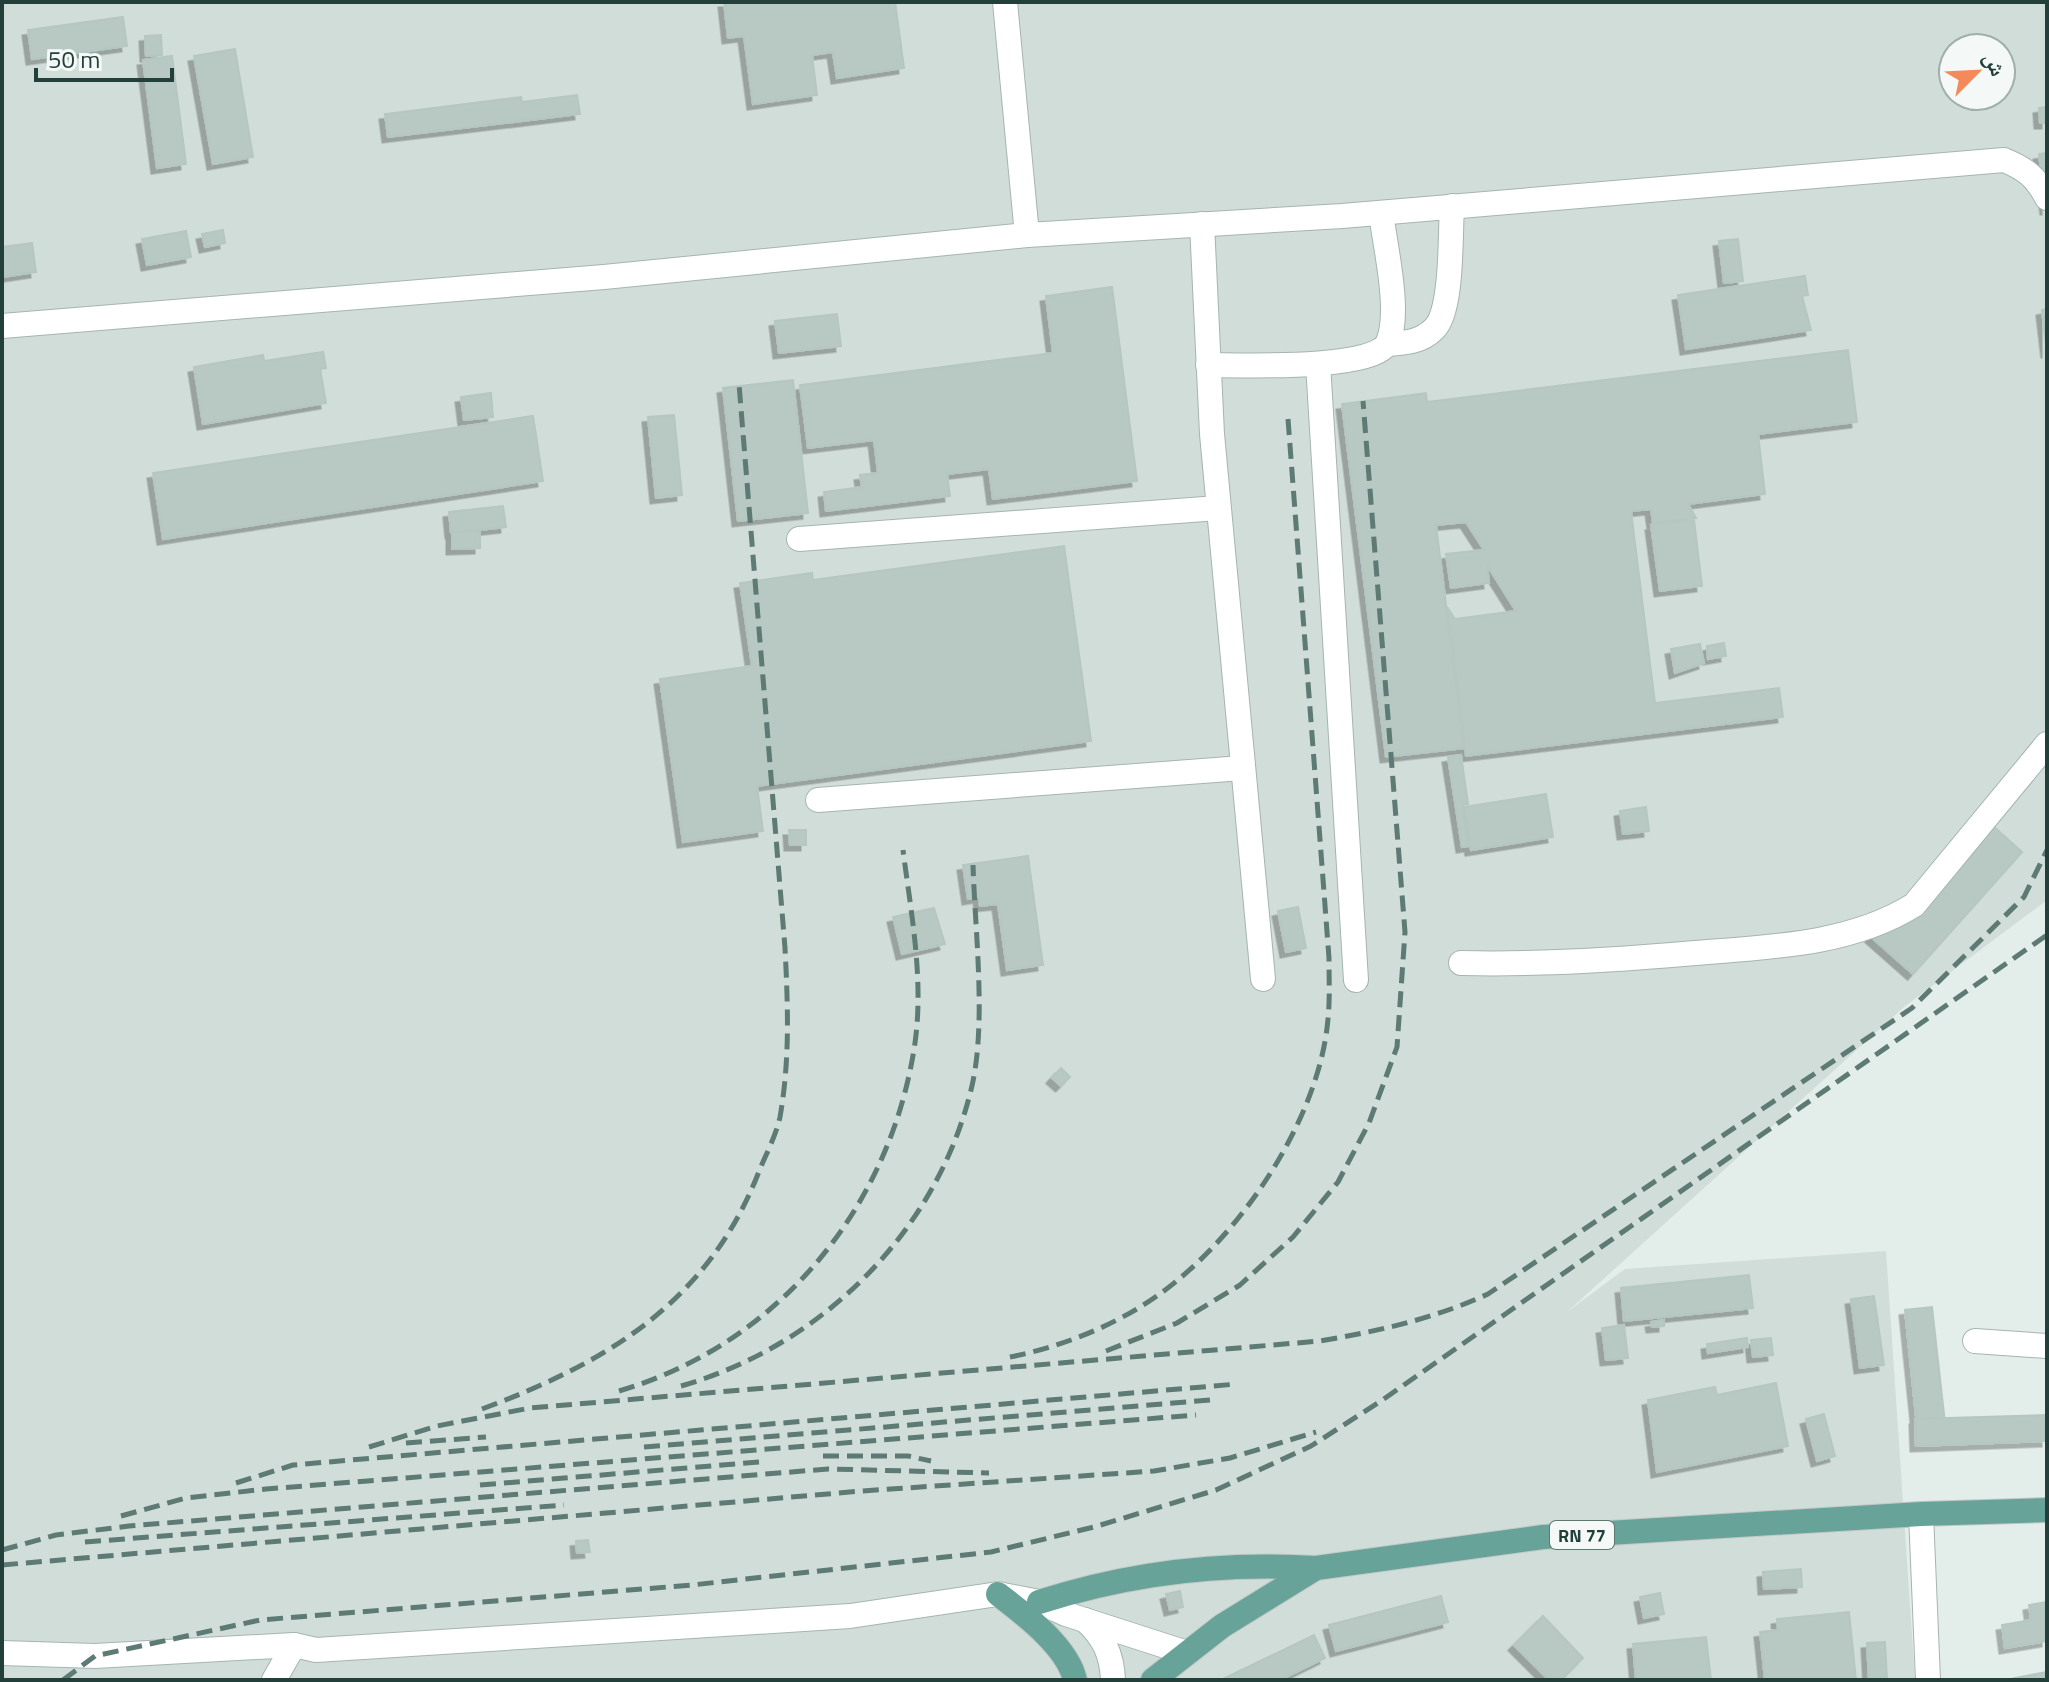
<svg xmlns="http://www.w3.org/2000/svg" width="2049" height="1682" font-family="'Titillium Web','Noto Naskh Arabic',sans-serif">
	<defs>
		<filter id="shadow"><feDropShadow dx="-5.5" dy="5.5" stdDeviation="0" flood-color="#0004"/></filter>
	</defs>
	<rect width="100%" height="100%" fill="#e3ede9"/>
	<path fill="#d1ddd8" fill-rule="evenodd" d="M2,2h2045v898l-143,107 -337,305 58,-43 261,-18 29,429h-1913zM1953,48h48v48h-48z"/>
	<g fill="#b8c8c2" stroke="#b5c7c1" stroke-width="2" filter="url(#shadow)">
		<polygon points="724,2 895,2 904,68 837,78 833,52 812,55 817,95 753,104 744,36 728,38"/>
		<polygon points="123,17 127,46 32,59 28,30"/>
		<polygon points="161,35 162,55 146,56 145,36"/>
		<polygon points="235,49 253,157 213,164 194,56"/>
		<polygon points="172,56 186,164 157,168 143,60"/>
		<polygon points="577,95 580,114 388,137 385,114 521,97 522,102"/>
		<polygon points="2047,107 2047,123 2040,123 2039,108"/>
		<polygon points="2047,153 2047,209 2046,209 2039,154"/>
		<polygon points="223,230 225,243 205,247 202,234"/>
		<polygon points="186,231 191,257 147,265 142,239"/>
		<polygon points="1738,239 1743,281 1724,283 1719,241"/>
		<polygon points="32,243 36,272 2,277 2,247"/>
		<polygon points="1805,276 1808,295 1802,296 1811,330 1686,349 1678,295"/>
		<polygon points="1112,287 1137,481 993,499 989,469 947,474 950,496 826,511 824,492 862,487 860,475 878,473 874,440 808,448 800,385 1053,353 1046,296"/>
		<polygon points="2047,309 2047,353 2042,310"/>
		<polygon points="837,314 841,346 779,353 775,321"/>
		<polygon points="1848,350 1857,422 1758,434 1765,494 1688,504 1696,518 1653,523 1651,509 1631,511 1655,703 1779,688 1783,717 1466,756 1447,607 1455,619 1516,611 1487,565 1489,583 1451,588 1446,554 1484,550 1466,522 1436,525 1464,748 1386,757 1342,404 1426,393 1427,402"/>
		<polygon points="323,352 326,368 320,369 326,403 203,424 194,367 263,355 264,361"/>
		<polygon points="793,380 808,513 738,521 723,388"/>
		<polygon points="491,393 493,417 464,420 461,397"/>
		<polygon points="674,415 682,495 656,498 648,417"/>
		<polygon points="533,416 543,481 163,539 153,473"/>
		<polygon points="503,506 506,527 451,533 449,512"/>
		<polygon points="1694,520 1702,586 1660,591 1651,525"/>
		<polygon points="480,531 480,548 452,549 452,532"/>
		<polygon points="1064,546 1091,741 757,786 763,831 683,842 660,679 752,666 740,583 812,573 813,580"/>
		<polygon points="1724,643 1726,656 1708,659 1707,646"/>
		<polygon points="1700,644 1704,663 1675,673 1671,649"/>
		<polygon points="1461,755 1468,804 1463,805 1469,846 1462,847 1448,757"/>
		<polygon points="1546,794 1553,837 1471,850 1464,807"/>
		<polygon points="1646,807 1649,831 1623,834 1620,811"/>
		<polygon points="1981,815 2022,852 1913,974 1871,937"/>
		<polygon points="789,830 806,830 806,845 790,845"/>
		<polygon points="1028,856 1043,965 1007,970 998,904 980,906 979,897 968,899 963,865"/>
		<polygon points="1298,907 1306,948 1286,952 1278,911"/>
		<polygon points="934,908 945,944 902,954 893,917"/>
		<polygon points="1061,1068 1070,1077 1061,1086 1052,1078"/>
		<polygon points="1749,1275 1753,1308 1624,1321 1621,1288"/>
		<polygon points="1874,1296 1884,1365 1860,1368 1851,1299"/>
		<polygon points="1932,1307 1945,1423 1917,1426 1905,1310"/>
		<polygon points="1664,1320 1664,1326 1652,1327 1651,1322"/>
		<polygon points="1624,1325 1628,1358 1606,1360 1602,1328"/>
		<polygon points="1747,1338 1748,1347 1708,1353 1707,1344"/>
		<polygon points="1771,1338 1773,1355 1753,1357 1751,1340"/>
		<polygon points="1776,1383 1788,1446 1657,1472 1648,1400 1715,1387 1717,1395"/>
		<polygon points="1824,1414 1835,1456 1817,1461 1806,1419"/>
		<polygon points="2047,1415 2047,1441 1916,1446 1915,1419"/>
		<polygon points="588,1540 590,1552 577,1553 576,1541"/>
		<polygon points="1801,1569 1802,1587 1764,1589 1763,1572"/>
		<polygon points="1180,1591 1183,1607 1170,1610 1166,1594"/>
		<polygon points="1660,1593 1664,1614 1644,1618 1640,1597"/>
		<polygon points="1441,1596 1448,1622 1336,1651 1329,1625"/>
		<polygon points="2047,1602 2047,1641 2005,1648 2002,1625 2031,1620 2029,1605"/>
		<polygon points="1849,1612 1856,1680 1765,1680 1760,1632 1778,1630 1777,1619"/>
		<polygon points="1543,1616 1583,1658 1561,1680 1549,1680 1514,1645"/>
		<polygon points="1314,1635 1325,1658 1280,1680 1221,1680"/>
		<polygon points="1706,1637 1711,1680 1636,1680 1633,1644"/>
		<polygon points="1885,1642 1887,1680 1869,1680 1867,1643"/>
		<polygon points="2047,1672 2047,1680 2005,1680"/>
	</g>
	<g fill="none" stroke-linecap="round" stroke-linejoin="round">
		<defs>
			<g id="minor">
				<polyline points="1005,2 1027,235"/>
				<polyline points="1202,224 1212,434 1263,979"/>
				<path d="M2,326l602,-49 423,-42 315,-19 662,-56c22,9 32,17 43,38"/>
				<path d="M1388,344c17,-1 33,-2 46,-15 19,-18 16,-95 18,-123"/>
				<polyline points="1318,364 1356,980"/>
				<path d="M1208,365c31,0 168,6 180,-23 13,-30 -3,-96 -7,-129"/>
				<polyline points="799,539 1218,508"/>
				<polyline points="818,800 1242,768"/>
				<path d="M1461,963c79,2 155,-3 234,-10 74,-6 155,-8 219,-48l133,-161"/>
				<polyline points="1975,1341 2047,1346"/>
				<polyline points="1921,1514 1928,1680"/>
				<path d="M1085,1620c19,17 27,35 28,60"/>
				<polyline points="2,1653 95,1656 294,1645 316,1650 850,1616 998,1594 1039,1602 1066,1614 1187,1653"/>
				<polyline points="274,1680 294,1645"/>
			</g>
			<g id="major">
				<path d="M998,1594c26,20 70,53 77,86"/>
				<path d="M1039,1602c90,-29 183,-40 277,-34"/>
				<polyline points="1153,1680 1222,1626 1316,1568 1543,1537 1921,1514 2047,1510"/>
			</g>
		</defs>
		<use href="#minor" stroke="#a5b5b1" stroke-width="26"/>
		<use href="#major" stroke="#c1c9c8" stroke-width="26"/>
		<use href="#minor" stroke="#fff" stroke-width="24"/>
		<use href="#major" stroke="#67a398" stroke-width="24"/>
		<g stroke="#5d7a74" stroke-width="5" stroke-dasharray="16 8" stroke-linecap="butt">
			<polyline points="1106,1351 1177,1323 1240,1285 1293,1237 1338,1182 1369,1123 1397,1047 1405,932 1363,401"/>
			<path d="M1010,1357c45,-9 91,-26 130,-50 90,-54 179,-182 188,-288 2,-20 1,-40 1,-61l-41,-539"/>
			<path d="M681,1386c140,-40 255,-153 290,-296 16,-64 4,-158 2,-225"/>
			<path d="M619,1391c160,-47 272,-184 296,-348 9,-65 -4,-130 -12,-193"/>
			<path d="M482,1409c124,-46 225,-106 276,-235 7,-18 18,-38 22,-57 10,-57 8,-111 5,-169l-46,-564"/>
			<polyline points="406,1443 486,1437"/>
			<path d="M369,1447l68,-21 93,-18 790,-67c59,-10 113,-22 168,-47l424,-286 112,-111 23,-47"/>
			<polyline points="644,1447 1210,1400"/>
			<polyline points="823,1456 908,1456 931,1461"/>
			<polyline points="236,1483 293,1465 1237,1384"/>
			<polyline points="480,1485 759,1462"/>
			<polyline points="121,1516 186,1498 266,1489 1196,1415"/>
			<polyline points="85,1542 564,1505"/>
			<polyline points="2,1550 56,1535 129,1526 828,1469 989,1473"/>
			<polyline points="2,1565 862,1491 1154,1471 1230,1458 1316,1432"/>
			<polyline points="63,1680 95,1656 260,1620 692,1585 991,1552 1094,1527 1216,1490 1311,1446 1381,1401 2047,935"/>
		</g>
	</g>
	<g text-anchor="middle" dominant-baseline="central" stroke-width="7" stroke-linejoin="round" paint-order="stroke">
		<rect fill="#f4f9f7" stroke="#617772" stroke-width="2" x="1550" y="1521" width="64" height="28" rx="6"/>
		<g font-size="18" font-weight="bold" fill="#223f39">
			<text x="1582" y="1535">RN 77</text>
		</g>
	</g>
	<rect width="2049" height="1682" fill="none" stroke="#223f39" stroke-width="8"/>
	<g transform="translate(1977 72) rotate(66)"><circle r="38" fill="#f4f9f7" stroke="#a0afab" stroke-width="2"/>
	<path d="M0-6L14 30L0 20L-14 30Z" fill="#f4895a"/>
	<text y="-12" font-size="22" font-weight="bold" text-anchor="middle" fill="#223f39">ش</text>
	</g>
	<path d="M36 68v12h136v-12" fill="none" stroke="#223f39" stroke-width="4"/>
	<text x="48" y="68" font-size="24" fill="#223f39" stroke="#f4f9f7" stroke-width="6" paint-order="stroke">50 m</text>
</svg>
